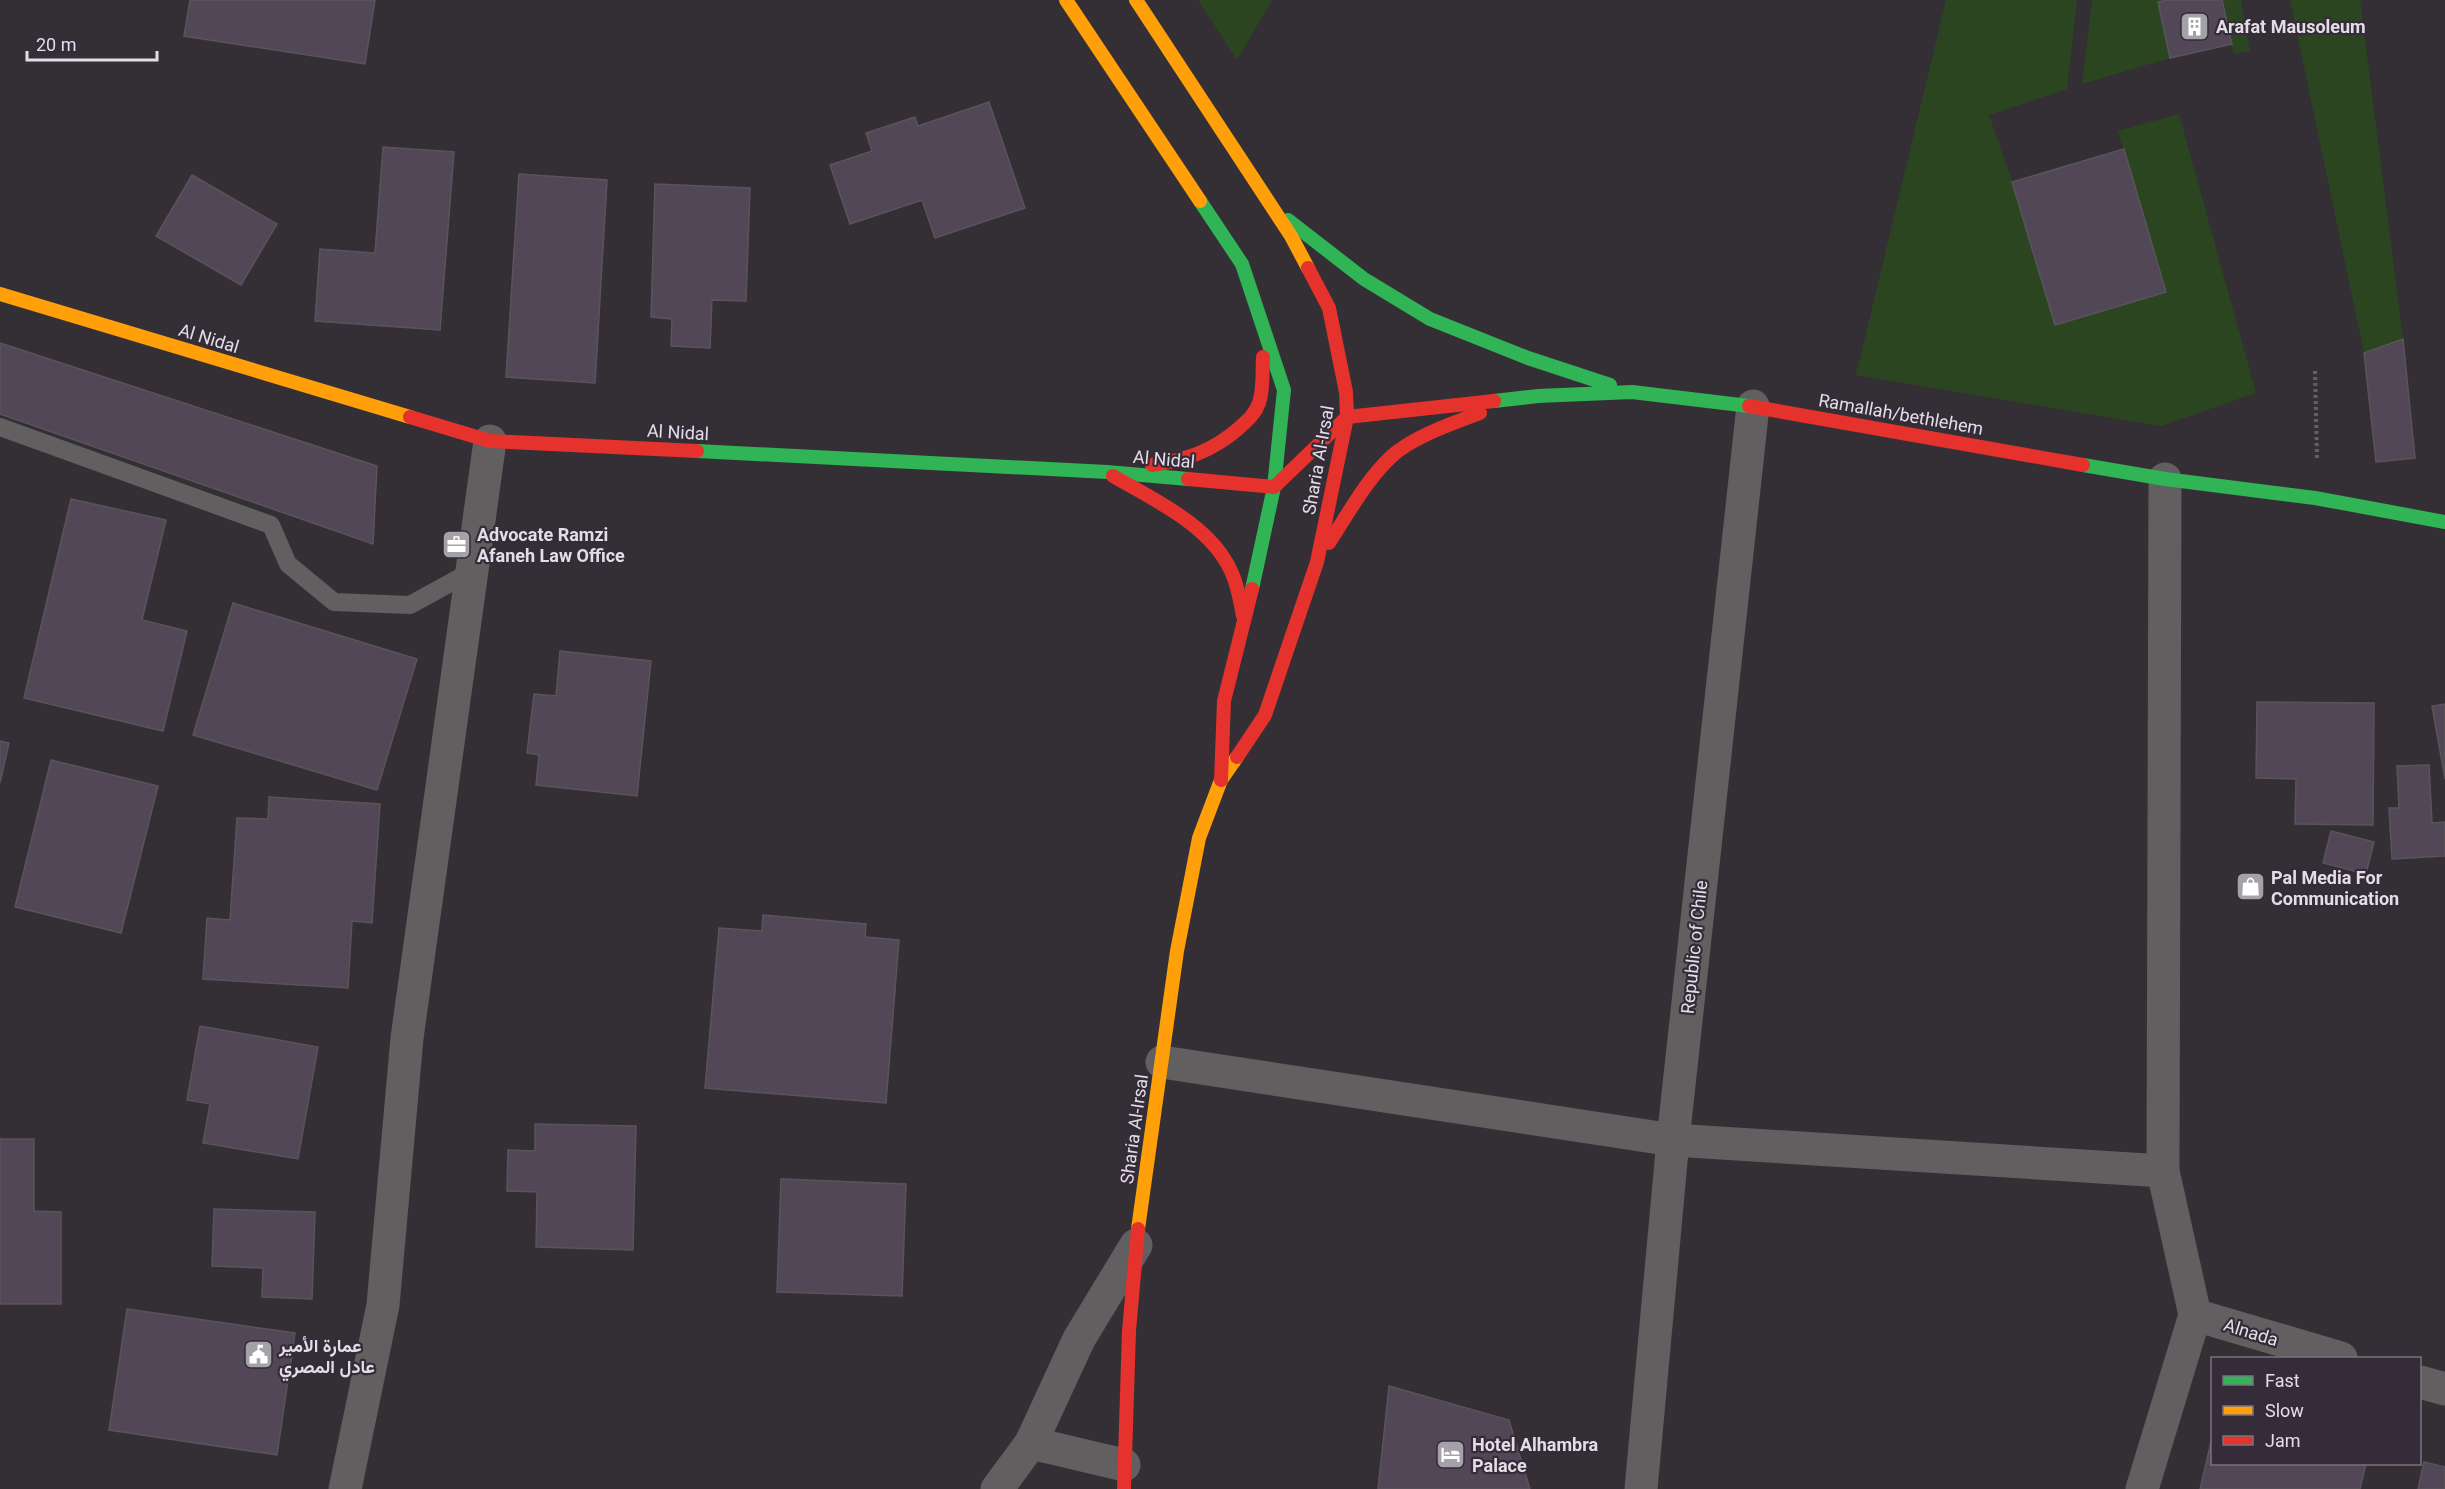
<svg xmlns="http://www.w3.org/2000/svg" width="2445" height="1489" font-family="Roboto,Vazirmatn,sans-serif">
	<rect width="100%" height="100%" fill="#332f35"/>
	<g fill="#2b4521">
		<polygon points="1198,0 1272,0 1237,60"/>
		<polygon points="1946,0 2077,0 2067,89 1989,115 2012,181 2055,325 2166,292 2118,131 2179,114 2256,393 2161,426 1856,375"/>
		<polygon points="2092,0 2241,0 2250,51 2234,54 2231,45 2170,58 2082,84"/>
		<polygon points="2290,0 2360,0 2403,339 2364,353"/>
	</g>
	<g fill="#524757" stroke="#58555a" stroke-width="1.5">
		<polygon points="190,0 375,0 365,64 184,36"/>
		<polygon points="2167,0 2222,0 2232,44 2170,58 2158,2"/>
		<polygon points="2203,19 2204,25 2189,28 2188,22"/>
		<polygon points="989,102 1025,208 935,238 922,200 850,224 830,165 872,151 866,133 915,117 918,126"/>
		<polygon points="383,147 454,152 440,330 315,321 320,249 375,253"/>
		<polygon points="2124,149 2166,292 2055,325 2012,182"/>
		<polygon points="519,174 607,180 595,383 506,377"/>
		<polygon points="192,175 277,224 241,285 156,236"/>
		<polygon points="655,184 750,188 746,301 712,300 710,348 671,346 672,319 651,317"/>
		<polygon points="2403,339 2415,458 2376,462 2364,353"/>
		<polygon points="0,343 377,466 373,544 0,414"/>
		<polygon points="71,499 166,520 142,620 187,631 163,731 24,698"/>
		<polygon points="233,603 417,659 377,790 193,735"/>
		<polygon points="560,651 651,661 637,796 536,785 539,755 527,753 534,694 556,696"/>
		<polygon points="2257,702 2374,703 2373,825 2295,824 2296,779 2256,778"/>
		<polygon points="2445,704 2445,779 2432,706"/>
		<polygon points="0,741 9,743 0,783"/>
		<polygon points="51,760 158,786 121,933 15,907"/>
		<polygon points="2429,765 2432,823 2445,822 2445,856 2392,859 2389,808 2399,808 2397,766"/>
		<polygon points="269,797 380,804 372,923 352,921 348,988 203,979 207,918 230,920 237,818 268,819"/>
		<polygon points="2331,831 2374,842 2366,874 2323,863"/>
		<polygon points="763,915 866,924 865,937 899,940 886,1103 705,1088 719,928 762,931"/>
		<polygon points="200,1026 318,1047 298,1159 203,1143 210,1104 187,1100"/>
		<polygon points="535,1124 636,1126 633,1250 536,1247 537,1192 507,1191 508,1150 535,1151"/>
		<polygon points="0,1139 34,1139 34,1211 61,1212 61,1304 0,1304"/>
		<polygon points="781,1179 906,1184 902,1296 777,1292"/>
		<polygon points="214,1209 315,1212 312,1299 262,1297 263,1268 212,1266"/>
		<polygon points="127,1309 295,1333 277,1455 109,1430"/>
		<polygon points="1389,1386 1509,1420 1530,1489 1378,1489"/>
		<polygon points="2212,1438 2212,1464 2366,1464 2360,1489 2200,1489"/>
		<polygon points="2424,1462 2445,1467 2445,1489 2418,1489"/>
	</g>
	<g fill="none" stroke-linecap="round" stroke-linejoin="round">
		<polyline stroke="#625f61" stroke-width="4" stroke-dasharray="3 3" stroke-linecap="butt" points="2315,371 2317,458"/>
		<polyline stroke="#625f60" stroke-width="18" points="0,427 271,525 288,564 334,602 410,605 472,571"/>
		<g stroke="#625f60" stroke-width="33">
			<polyline points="1162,1062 1673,1140 2163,1171"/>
			<polyline points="2195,1315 2341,1358"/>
			<polyline points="2420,1382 2445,1389"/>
			<polyline points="1031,1443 1124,1465"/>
			<polyline points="345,1489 383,1305 407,1038 490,441"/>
			<polyline points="997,1489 1031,1443 1079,1339 1136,1245"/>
			<polyline points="1641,1489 1673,1140 1753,406"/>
			<polyline points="2142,1489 2195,1315 2163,1171 2165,479"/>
		</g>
		<g stroke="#30b455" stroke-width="14">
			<polyline points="1200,201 1242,264 1284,390 1274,487 1252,589"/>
			<polyline points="1288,220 1364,279 1430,319 1528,358 1610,385"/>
			<polyline points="1494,401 1538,396 1632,392 1749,406"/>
			<polyline points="697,451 1107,472 1188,479"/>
			<polyline points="2083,465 2165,479 2315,498 2445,522"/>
		</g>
		<g stroke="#ff9f0a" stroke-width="14">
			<polyline points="1066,0 1200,201"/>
			<polyline points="1136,0 1291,236 1308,268"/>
			<polyline points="0,294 410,417"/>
			<polyline points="1138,1229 1177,951 1199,838 1221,780 1237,757"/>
		</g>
		<g stroke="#e5322d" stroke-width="14">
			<polyline points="1749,406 2083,465"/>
			<polyline points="410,417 490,441 697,451"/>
			<path d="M1152,465c34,-5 61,-14 87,-37 9,-8 16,-14 20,-25 5,-15 3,-31 4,-46"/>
			<path d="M1113,476c41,24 97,49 118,95 7,14 9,30 12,45"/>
			<polyline points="1188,479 1274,487 1347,417 1494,401"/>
			<path d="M1329,543c19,-29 37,-63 63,-87 21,-19 61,-33 88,-43"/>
			<polyline points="1237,757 1265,715 1317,562 1347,417 1346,392 1329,308 1308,268"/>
			<polyline points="1221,780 1224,701 1252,589"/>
			<polyline points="1124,1489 1129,1331 1138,1229"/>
		</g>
	</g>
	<defs>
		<symbol id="building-square" viewBox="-11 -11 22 22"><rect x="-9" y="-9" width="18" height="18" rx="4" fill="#a5a1a8" stroke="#342c38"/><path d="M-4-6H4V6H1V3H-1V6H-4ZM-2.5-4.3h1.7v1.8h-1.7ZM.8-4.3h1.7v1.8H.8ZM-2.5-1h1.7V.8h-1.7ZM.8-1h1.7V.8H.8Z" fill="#fff"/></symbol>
		<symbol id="office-square" viewBox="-11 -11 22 22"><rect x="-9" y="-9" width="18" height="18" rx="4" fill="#a5a1a8" stroke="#342c38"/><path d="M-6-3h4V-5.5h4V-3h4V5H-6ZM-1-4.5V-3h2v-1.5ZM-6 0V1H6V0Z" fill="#fff"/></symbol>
		<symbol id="shop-square" viewBox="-11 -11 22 22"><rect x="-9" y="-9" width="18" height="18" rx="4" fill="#a5a1a8" stroke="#342c38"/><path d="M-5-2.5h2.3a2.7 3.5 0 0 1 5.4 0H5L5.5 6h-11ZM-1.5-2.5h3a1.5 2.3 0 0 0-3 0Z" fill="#fff"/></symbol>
		<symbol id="civic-square" viewBox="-11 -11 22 22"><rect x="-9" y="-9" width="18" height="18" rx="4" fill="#a5a1a8" stroke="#342c38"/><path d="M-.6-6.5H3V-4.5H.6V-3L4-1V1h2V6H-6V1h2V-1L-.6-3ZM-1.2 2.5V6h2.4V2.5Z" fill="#fff"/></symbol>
		<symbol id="hotel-square" viewBox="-11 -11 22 22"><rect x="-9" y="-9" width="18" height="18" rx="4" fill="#a5a1a8" stroke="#342c38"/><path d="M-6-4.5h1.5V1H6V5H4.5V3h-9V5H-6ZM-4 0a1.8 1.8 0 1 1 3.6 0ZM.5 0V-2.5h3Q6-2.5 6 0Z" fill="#fff"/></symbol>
	</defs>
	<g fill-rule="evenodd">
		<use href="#building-square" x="2178" y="10" width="33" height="33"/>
		<use href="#office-square" x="440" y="528" width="33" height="33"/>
		<use href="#shop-square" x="2234" y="870" width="33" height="33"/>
		<use href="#civic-square" x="242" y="1338" width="33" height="33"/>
		<use href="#hotel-square" x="1434" y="1438" width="33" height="33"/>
	</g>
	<g text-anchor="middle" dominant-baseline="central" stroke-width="4.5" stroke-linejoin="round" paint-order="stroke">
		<g font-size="18" font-weight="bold" fill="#e3dee6" stroke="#342c38" text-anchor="start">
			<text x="2216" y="26">Arafat Mausoleum</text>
			<text x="477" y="534">Advocate Ramzi<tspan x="477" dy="21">Afaneh Law Office</tspan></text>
			<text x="2271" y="877">Pal Media For<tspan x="2271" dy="21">Communication</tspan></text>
			<text x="279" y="1345">عمارة الأمير<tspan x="279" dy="21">عادل المصري</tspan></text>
			<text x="1472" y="1444">Hotel Alhambra<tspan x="1472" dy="21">Palace</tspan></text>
		</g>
		<g font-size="18" fill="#e3dee6" stroke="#342c38">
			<text transform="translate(209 338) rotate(17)">Al Nidal</text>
			<text transform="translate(1901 414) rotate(10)">Ramallah/bethlehem</text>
			<text transform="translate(678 432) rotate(3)">Al Nidal</text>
			<text transform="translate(1164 459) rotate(5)">Al Nidal</text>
			<text transform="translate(1318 460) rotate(-80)">Sharia Al-Irsal</text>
			<text transform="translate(1694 947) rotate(-84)">Republic of Chile</text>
			<text transform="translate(1134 1129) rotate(-82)">Sharia Al-Irsal</text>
			<text transform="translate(2251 1332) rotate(17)">Alnada</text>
		</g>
	</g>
	<rect x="2211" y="1357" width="210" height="108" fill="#342c38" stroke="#7a737e" stroke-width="1.5"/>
	<rect x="2223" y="1376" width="30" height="9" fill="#30b455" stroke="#7a737e" stroke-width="1.5"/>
	<text x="2265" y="1387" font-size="18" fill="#e3dee6">Fast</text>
	<rect x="2223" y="1406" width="30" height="9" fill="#ff9f0a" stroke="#7a737e" stroke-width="1.5"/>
	<text x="2265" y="1417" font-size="18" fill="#e3dee6">Slow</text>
	<rect x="2223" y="1436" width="30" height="9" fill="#e5322d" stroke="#7a737e" stroke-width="1.5"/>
	<text x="2265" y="1447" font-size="18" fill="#e3dee6">Jam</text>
	<path d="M27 51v9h130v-9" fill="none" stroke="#e3dee6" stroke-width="3"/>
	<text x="36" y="51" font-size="18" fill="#e3dee6" stroke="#342c38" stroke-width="4.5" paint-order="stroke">20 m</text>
</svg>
